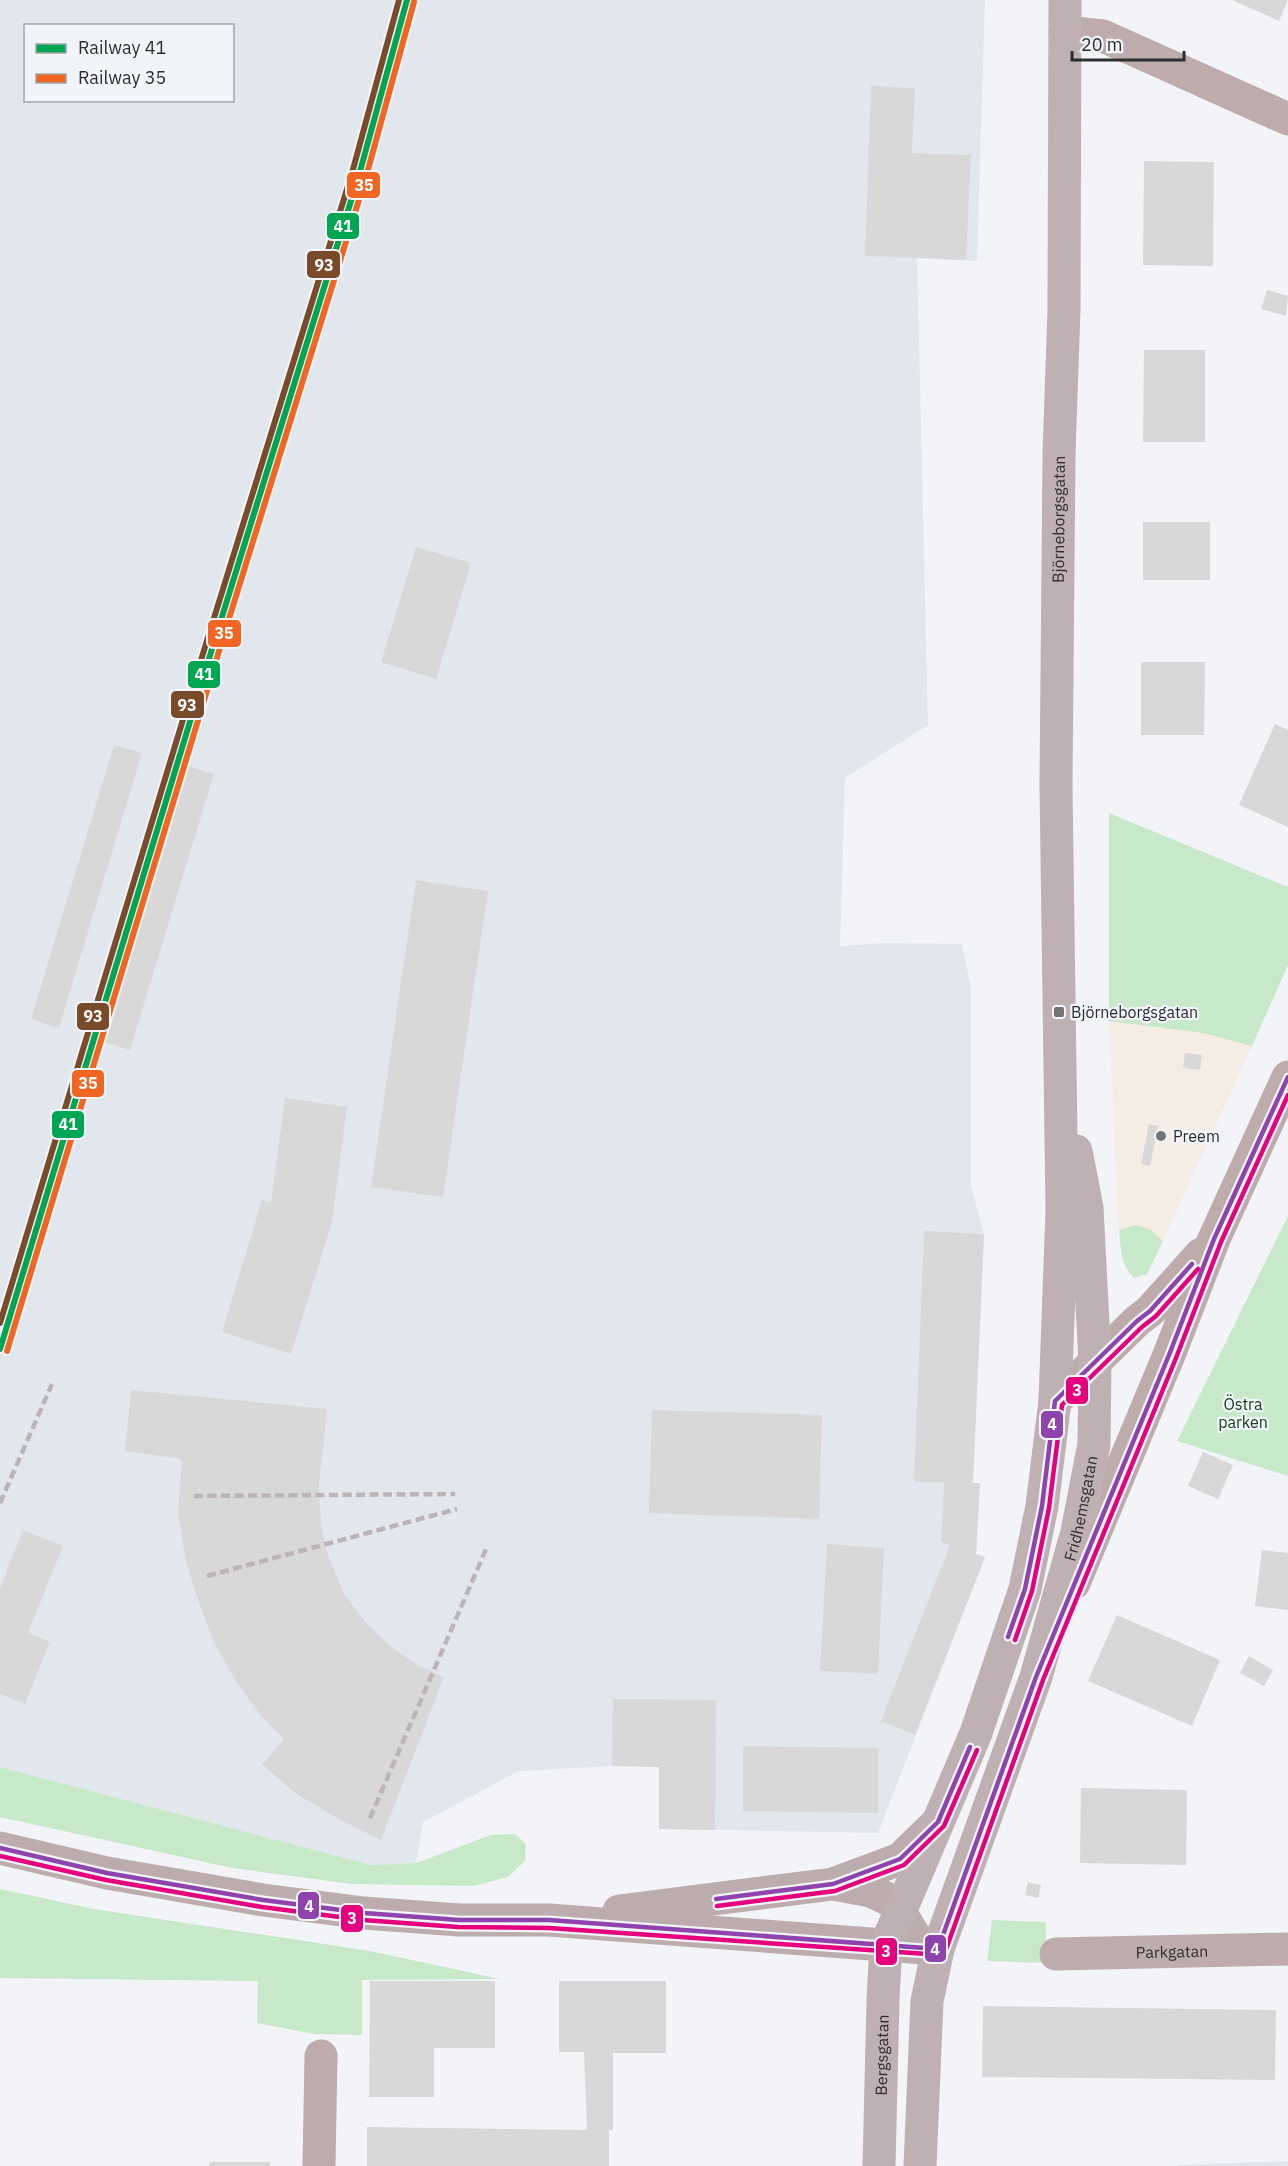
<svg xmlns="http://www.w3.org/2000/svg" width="1288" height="2166" font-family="'IBM Plex Sans',sans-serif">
	<rect width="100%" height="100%" fill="#f2f4f7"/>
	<polygon fill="#f5ede4" points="1109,1021 1203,1033 1252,1046 1163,1241 1151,1230 1136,1225 1119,1230"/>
	<g fill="#e2e7ee" fill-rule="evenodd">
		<path d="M0,0h985l-8,261 -60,-3 11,467 -83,53 -5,168 45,-3 77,1 9,44v198l13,48 -11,249h7l-4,71 9,3 -107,276 -209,-4v-62l-57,-1 -93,5 -96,51 -7,41 -44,2 -372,-98zM26,26h206v74h-206z"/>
		<polygon points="1288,2161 1288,2166 1178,2166 1178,2165"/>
	</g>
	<g fill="#c7e9c9">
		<polygon points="1109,813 1288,887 1288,965 1252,1046 1203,1033 1109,1021"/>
		<polygon points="1288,1216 1288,1476 1177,1441"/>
		<path d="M1136,1225l15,5 12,11 -16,33 -13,4c-14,-13 -13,-31 -15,-48z"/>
		<polygon points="0,1767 372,1865 416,1863 491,1835 515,1834 526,1844 525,1861 508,1877 474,1886 352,1884 232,1868 0,1817"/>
		<polygon points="0,1889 94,1909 370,1951 500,1979 362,1980 362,2035 314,2034 257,2023 258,1981 0,1978"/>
		<polygon points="992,1920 1046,1922 1046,1963 987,1961"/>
	</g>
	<g fill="#d9d8d9">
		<polygon points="1232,0 1288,0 1279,21"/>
		<polygon points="871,86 915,88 912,153 971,155 966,260 865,256"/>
		<polygon points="1144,161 1214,162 1213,266 1143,265"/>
		<polygon points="1267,290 1288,296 1286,316 1261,309"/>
		<polygon points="1144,350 1205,350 1205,442 1143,442"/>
		<rect x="1143" y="522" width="67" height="58"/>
		<polygon points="416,547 471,563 436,679 381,662"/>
		<polygon points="1141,662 1205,662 1204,735 1141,735"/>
		<polygon points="1275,724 1288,730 1288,827 1239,805"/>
		<polygon points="114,745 142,753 59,1028 31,1019"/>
		<polygon points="188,766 214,774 130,1050 104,1042"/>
		<polygon points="416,880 488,891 443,1197 371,1187"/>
		<polygon points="1185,1053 1202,1055 1200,1070 1183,1068"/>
		<polygon points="285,1098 347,1107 332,1222 291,1354 222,1332 262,1200 271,1203"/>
		<polygon points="1149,1124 1158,1126 1150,1166 1141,1164"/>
		<polygon points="924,1231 984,1234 973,1483 980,1483 976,1554 985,1557 915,1735 881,1721 950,1545 941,1542 944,1482 914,1482"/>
		<polygon points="131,1390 327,1409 319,1485 321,1524 328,1555 344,1594 366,1623 390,1646 416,1664 444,1677 381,1840 341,1820 298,1795 262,1765 284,1739 258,1712 234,1678 214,1643 198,1600 186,1561 178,1514 182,1459 125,1451"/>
		<polygon points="652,1410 822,1415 819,1519 649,1513"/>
		<polygon points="1203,1452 1233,1465 1218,1499 1188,1486"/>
		<polygon points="23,1530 63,1546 28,1633 50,1642 25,1704 0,1694 0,1588"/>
		<polygon points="827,1544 884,1548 878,1674 820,1671"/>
		<polygon points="1262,1550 1288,1553 1288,1610 1255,1606"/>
		<polygon points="1117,1615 1220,1660 1192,1726 1088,1681"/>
		<polygon points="1249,1656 1273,1670 1264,1686 1240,1673"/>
		<polygon points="613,1699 716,1700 715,1830 659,1829 659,1767 612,1766"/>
		<polygon points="743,1746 878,1748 878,1813 743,1811"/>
		<polygon points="1081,1788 1187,1790 1186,1865 1080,1863"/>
		<polygon points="1028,1882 1041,1885 1038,1898 1025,1895"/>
		<polygon points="370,1981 495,1981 495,2048 434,2048 434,2097 369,2097"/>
		<polygon points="559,1981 666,1981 666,2053 613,2053 613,2130 609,2130 609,2166 367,2166 367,2127 587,2130 584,2052 559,2052"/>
		<polygon points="983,2006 1276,2010 1275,2080 982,2077"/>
		<polygon points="210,2162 270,2162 270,2166 209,2166"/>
	</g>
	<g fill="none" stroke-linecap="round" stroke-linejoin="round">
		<g stroke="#beabab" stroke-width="33">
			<polyline points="1065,32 1103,36 1288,119"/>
			<polyline points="1055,1401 1137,1321 1150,1311 1201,1254"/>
			<polyline points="1074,1583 1169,1355 1214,1239 1288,1077"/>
			<path id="s1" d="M1056,1954l232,-5"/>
			<polyline points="319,2166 321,2056"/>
		</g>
		<g stroke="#bcacad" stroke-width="33">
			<polyline points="0,1848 107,1873 263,1900 364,1913 459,1920 549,1920 938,1949"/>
			<polyline points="833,1884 871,1891 894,1902 914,1935"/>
			<polyline points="619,1911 833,1884 900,1859 938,1822"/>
		</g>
		<g stroke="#bfb0b3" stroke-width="33">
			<path id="s2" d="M879,2166l4,-166 3,-55 90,-212 49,-144 17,-83 13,-105 7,-191 -6,-425 3,-331 5,-144 1,-310"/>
			<path id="s3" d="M920,2166l7,-165 11,-52 98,-272 41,-145 17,-88 1,-81 -8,-155 -11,-57"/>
		</g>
		<g stroke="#bcb4b6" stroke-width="4.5" stroke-dasharray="9 4.5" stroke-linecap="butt">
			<polyline points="194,1496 455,1494"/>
			<polyline points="0,1503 52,1384"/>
			<polyline points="207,1576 457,1509"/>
			<polyline points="370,1818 487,1547"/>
		</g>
		<defs>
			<g id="bus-1">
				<polyline points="1008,1637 1025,1589 1042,1506 1055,1401 1137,1321 1150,1311 1192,1264"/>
				<polyline points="0,1848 107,1873 263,1900 364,1913 459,1920 549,1920 938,1949 1036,1677 1169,1355 1214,1239 1288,1077"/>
				<polyline points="716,1899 833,1884 900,1859 938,1822 970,1747"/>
			</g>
			<g id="bus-2">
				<polyline points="1015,1640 1032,1591 1049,1508 1062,1405 1142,1327 1156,1316 1198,1269"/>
				<polyline points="0,1856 106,1880 262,1907 363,1920 458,1927 549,1928 942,1955 945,1952 1043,1680 1176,1358 1221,1242 1288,1095"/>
				<polyline points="717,1906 835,1891 904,1865 944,1826 977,1750"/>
			</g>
		</defs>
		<use href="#bus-1" stroke="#f1f4f8" stroke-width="9"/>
		<use href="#bus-2" stroke="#f1f4f8" stroke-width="9"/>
		<use href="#bus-1" stroke="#8e44ad" stroke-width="4.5"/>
		<use href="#bus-2" stroke="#e5007d" stroke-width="4.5"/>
		<defs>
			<polyline id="rail-1" points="0,1349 212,649 359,175 407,0"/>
			<polyline id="rail-2" points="7,1351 219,651 366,177 414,2"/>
			<polyline id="rail-3" points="0,1323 205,647 352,173 399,0"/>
		</defs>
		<use href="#rail-1" stroke="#f1f4f8" stroke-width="10"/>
		<use href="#rail-2" stroke="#f1f4f8" stroke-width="10"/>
		<use href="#rail-3" stroke="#f1f4f8" stroke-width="10"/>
		<use href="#rail-1" stroke="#00a651" stroke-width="6"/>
		<use href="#rail-2" stroke="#f26522" stroke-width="6"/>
		<use href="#rail-3" stroke="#7a4b2a" stroke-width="6"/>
	</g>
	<g fill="#727375" stroke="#f1f4f8" stroke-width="2">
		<rect x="1053" y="1006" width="12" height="12" rx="3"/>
		<circle cx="1161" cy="1136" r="6"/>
	</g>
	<g text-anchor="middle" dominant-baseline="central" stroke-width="4.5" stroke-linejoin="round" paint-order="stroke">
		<g font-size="16" fill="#2d2e2f" stroke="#f1f4f8">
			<text stroke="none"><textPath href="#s2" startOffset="1676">Björneborgsgatan</textPath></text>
			<text stroke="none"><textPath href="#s3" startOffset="682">Fridhemsgatan</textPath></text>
			<text stroke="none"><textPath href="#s1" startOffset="116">Parkgatan</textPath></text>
			<text stroke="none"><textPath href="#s2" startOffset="111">Bergsgatan</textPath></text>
		</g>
		<g font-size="16" fill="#2d2e2f" stroke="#f1f4f8" text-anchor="start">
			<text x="1071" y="1012">Björneborgsgatan</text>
			<text x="1173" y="1136">Preem</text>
		</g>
		<g font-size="16" fill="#134217" stroke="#f1f4f8">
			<text x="1243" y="1404">Östra<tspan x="1243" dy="18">parken</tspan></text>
		</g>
	</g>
	<g stroke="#f1f4f8" stroke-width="2">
		<rect x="346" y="171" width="35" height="28" rx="6" fill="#f26522"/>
		<rect x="326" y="212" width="34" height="28" rx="6" fill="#00a651"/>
		<rect x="306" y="250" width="35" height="29" rx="6" fill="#7a4b2a"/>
		<rect x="207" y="619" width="35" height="29" rx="6" fill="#f26522"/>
		<rect x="187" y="660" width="34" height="29" rx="6" fill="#00a651"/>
		<rect x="170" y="690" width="35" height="29" rx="6" fill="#7a4b2a"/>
		<rect x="76" y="1002" width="34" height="29" rx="6" fill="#7a4b2a"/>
		<rect x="71" y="1069" width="34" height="29" rx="6" fill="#f26522"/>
		<rect x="51" y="1110" width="34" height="29" rx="6" fill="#00a651"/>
		<rect x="1065" y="1376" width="24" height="29" rx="6" fill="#e5007d"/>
		<rect x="1040" y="1410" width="24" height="29" rx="6" fill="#8e44ad"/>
		<rect x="297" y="1891" width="23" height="29" rx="6" fill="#8e44ad"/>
		<rect x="340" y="1904" width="24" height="29" rx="6" fill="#e5007d"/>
		<rect x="924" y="1934" width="23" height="29" rx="6" fill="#8e44ad"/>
		<rect x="875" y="1937" width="23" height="29" rx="6" fill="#e5007d"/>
	</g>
	<g font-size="16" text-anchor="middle" font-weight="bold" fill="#fff">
		<text x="364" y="191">35</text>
		<text x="343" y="232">41</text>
		<text x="324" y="271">93</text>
		<text x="224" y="639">35</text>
		<text x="204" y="680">41</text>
		<text x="187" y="711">93</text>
		<text x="93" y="1022">93</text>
		<text x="88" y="1089">35</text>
		<text x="68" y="1130">41</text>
		<text x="1077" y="1396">3</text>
		<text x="1052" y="1430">4</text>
		<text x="309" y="1912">4</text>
		<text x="352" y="1924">3</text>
		<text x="935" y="1955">4</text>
		<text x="886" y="1957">3</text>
	</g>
	<rect x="24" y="24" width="210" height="78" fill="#f1f4f8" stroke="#a3a5a8" stroke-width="1.5"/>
	<rect x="36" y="44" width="30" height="9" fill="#00a651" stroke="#a3a5a8" stroke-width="1.5"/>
	<text x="78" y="54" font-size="18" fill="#2d2e2f">Railway 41</text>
	<rect x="36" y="74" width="30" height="9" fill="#f26522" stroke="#a3a5a8" stroke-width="1.5"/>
	<text x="78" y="84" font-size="18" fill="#2d2e2f">Railway 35</text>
	<path d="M1072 51v9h112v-9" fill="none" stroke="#2d2e2f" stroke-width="3"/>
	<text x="1081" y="51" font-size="18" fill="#2d2e2f" stroke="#f1f4f8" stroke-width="4.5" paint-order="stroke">20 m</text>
</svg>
